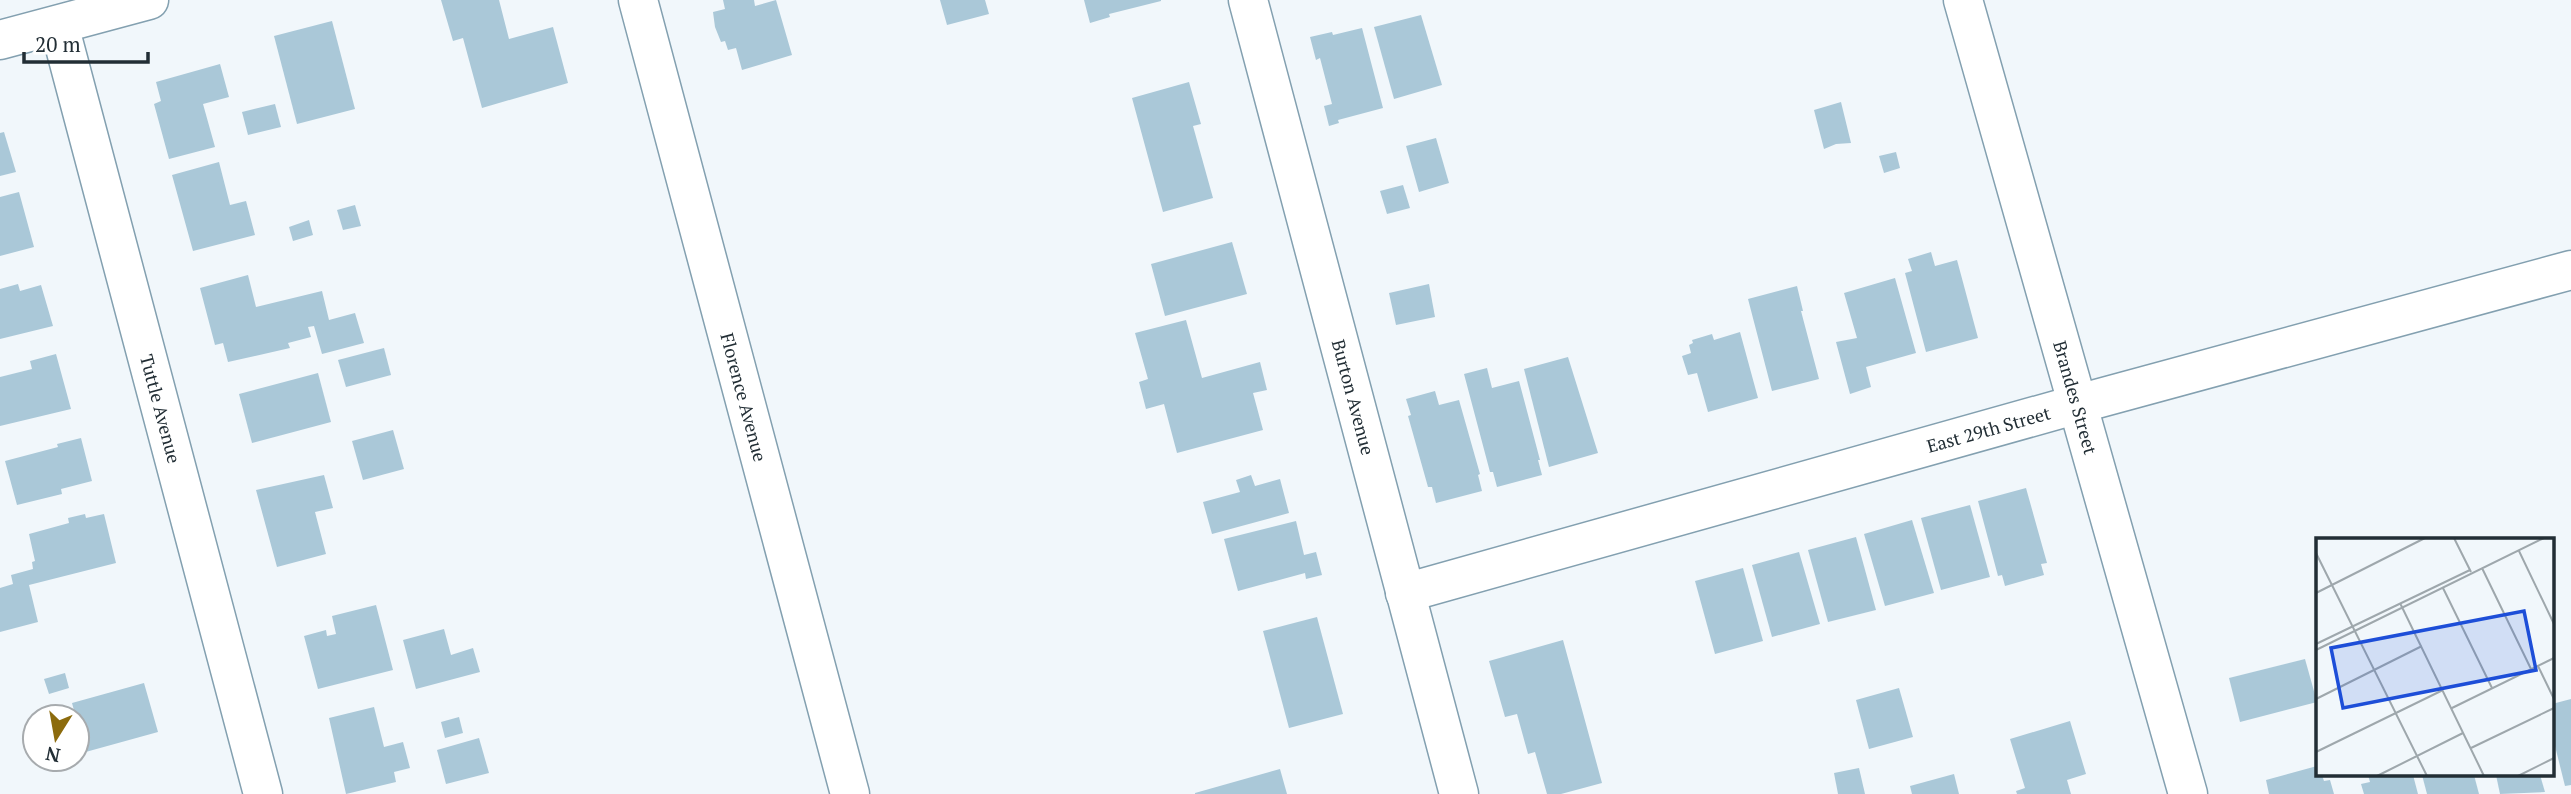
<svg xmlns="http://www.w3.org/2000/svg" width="2571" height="794" font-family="'PT Serif',serif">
	<rect width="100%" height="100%" fill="#f1f7fb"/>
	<g fill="#aac8d8">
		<polygon points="441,0 499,0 509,39 553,27 568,83 482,108 463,38 453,41"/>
		<polygon points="723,0 754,0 755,6 776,0 792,55 742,70 736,48 728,50 725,41 721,42 715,27 713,12 725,9"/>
		<polygon points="940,0 985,0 989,14 947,25"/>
		<polygon points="1084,0 1161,0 1161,1 1109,14 1110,17 1090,23"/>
		<polygon points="1421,15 1442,85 1394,99 1374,27"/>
		<polygon points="332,21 355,109 297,124 274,36"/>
		<polygon points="1362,28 1383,108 1338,120 1339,123 1329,126 1324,106 1332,104 1320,58 1316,60 1310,37 1332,32 1333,35"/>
		<polygon points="220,64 229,97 203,104 215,147 169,159 154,104 161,101 156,82"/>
		<polygon points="1189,82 1201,124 1193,126 1213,198 1163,212 1132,98"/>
		<polygon points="1841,102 1851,143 1836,144 1824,149 1814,110"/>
		<polygon points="275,104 281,127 248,135 242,112"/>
		<polygon points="4,132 16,172 0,176 0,133"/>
		<polygon points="1436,138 1449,183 1419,192 1406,146"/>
		<polygon points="1896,152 1900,168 1884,173 1879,156"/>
		<polygon points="219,162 230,205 246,201 255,235 193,251 172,175"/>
		<polygon points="1403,185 1410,208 1387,214 1380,191"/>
		<polygon points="19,192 34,247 0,256 0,197"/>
		<polygon points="355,205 361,226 343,230 337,210"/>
		<polygon points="309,220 313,235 293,241 289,227"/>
		<polygon points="1232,242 1247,294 1165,316 1151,264"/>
		<polygon points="1931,252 1935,266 1957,260 1978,338 1926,352 1905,273 1912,271 1908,259"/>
		<polygon points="248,275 256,307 322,291 329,320 355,313 364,343 322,354 314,326 308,327 311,337 288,343 290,348 228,362 223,343 215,345 200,288"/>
		<polygon points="1895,278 1916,353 1866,367 1871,387 1850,394 1836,342 1857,338 1844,293"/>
		<polygon points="18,284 20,291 41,285 53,326 0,339 0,289"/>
		<polygon points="1429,284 1435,317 1396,325 1389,293"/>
		<polygon points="1797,286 1803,311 1801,311 1819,379 1772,391 1748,299"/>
		<polygon points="1186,320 1202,378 1260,362 1267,390 1253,393 1263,430 1177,453 1164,404 1146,409 1139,382 1148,379 1135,333"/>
		<polygon points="1740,332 1758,398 1708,412 1697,373 1688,375 1682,356 1691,353 1689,345 1693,343 1692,340 1712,334 1714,340"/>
		<polygon points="384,348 391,375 346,387 338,360"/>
		<polygon points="56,354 71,409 0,426 0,377 32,369 30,361"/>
		<polygon points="1568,357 1598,453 1549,467 1524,369"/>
		<polygon points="1487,368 1492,388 1519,381 1540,460 1538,460 1542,475 1497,487 1493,472 1490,472 1464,374"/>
		<polygon points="318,373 331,422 252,443 239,394"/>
		<polygon points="1435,391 1439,405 1459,400 1480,474 1478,475 1482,491 1436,503 1432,487 1428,487 1408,416 1411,415 1406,399"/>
		<polygon points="393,430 404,469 363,480 352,441"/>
		<polygon points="81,438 92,481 61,489 62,494 17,505 5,461 58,447 57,444"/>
		<polygon points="324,475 333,508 315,512 326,554 277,567 256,490"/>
		<polygon points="1251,475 1255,486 1280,479 1289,513 1212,534 1203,502 1240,492 1236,480"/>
		<polygon points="2026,488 2047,563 2041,564 2044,575 2005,586 2002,575 1998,576 1978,501"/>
		<polygon points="1970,505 1990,577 1941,590 1921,518"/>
		<polygon points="85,514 86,518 104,514 116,563 29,585 38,622 0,632 0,588 13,584 11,575 33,569 32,562 35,561 29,534 69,523 68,518"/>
		<polygon points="1912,520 1934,593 1885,606 1864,534"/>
		<polygon points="1296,521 1304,555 1316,552 1322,575 1306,579 1305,573 1238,591 1224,539"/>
		<polygon points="1856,537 1876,610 1828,622 1808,550"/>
		<polygon points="1799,552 1820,624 1772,637 1752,565"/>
		<polygon points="1743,568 1763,641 1715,654 1695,581"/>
		<polygon points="376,605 393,670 318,689 304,636 326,630 327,636 336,634 332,616"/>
		<polygon points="1317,617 1343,714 1289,728 1263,631"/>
		<polygon points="444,629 451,655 473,648 480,672 416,689 403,640"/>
		<polygon points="1563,640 1602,783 1561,794 1547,794 1535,752 1528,754 1517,714 1505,717 1489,661"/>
		<polygon points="2305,659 2317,702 2240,722 2229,678"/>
		<polygon points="65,673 69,688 49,694 44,679"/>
		<polygon points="144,683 158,732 82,753 77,737 81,736 72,703"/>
		<polygon points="1899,688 1913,737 1869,749 1856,700"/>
		<polygon points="2571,699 2571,785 2565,786 2552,734 2552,704"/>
		<polygon points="374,707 384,747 403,742 410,768 394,772 396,782 346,794 329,718"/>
		<polygon points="459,717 463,733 445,738 441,722"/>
		<polygon points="2070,721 2086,774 2067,780 2071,794 2017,794 2016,791 2025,788 2010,739"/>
		<polygon points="479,738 489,773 446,784 437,750"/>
		<polygon points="2317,766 2317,775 2322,775 2324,781 2330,780 2334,794 2269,794 2266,780"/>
		<polygon points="1859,768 1865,794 1838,794 1834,773"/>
		<polygon points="1280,769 1287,794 1195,794 1195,793"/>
		<polygon points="1954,774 1959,794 1912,794 1910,786"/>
		<polygon points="2368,775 2413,775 2418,794 2364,794 2361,784 2370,782"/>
		<polygon points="2422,775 2474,775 2479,794 2427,794"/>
		<polygon points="2496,775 2540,775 2545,792 2500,794"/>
	</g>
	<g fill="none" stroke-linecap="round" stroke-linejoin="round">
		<defs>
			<g id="minor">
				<path id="s1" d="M638,0l212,794"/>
				<path id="s2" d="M1963,0l225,794"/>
				<path id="s3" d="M59,25l204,769"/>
				<polyline points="0,40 149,0"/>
				<path id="s4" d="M1405,593l673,-189 493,-134"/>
			</g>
			<g id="tertiary">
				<path id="s5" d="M1248,0l211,794"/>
			</g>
		</defs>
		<use href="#minor" stroke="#83a0b0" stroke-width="41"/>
		<use href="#tertiary" stroke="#83a0b0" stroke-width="41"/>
		<use href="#minor" stroke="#fff" stroke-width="38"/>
		<use href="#tertiary" stroke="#fff" stroke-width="38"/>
	</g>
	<g text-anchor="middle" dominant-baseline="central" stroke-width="7" stroke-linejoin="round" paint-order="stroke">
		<g font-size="18" fill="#222e35" stroke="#fff">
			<text stroke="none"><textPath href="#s1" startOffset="411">Florence Avenue</textPath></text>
			<text stroke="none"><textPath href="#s5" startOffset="411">Burton Avenue</textPath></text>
			<text stroke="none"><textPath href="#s2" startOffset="413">Brandes Street</textPath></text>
			<text stroke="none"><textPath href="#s3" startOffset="397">Tuttle Avenue</textPath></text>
			<text stroke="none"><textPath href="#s4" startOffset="606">East 29th Street</textPath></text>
		</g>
	</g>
	<g transform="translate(2316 538)">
		<rect width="238" height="238" fill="#f1f7fb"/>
		<path fill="none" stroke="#9ea7ac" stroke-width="2" d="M138,0l17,34M203,13l35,73M0,15l111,223M166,30l49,101M127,50l49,100M0,55l109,-55M84,65l84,173M0,106l154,-74M0,112l228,-112M222,128l16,33M0,161l106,-53M136,170l102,-50M155,210l83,-40M0,214l127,-62M61,238l86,-43M202,238l36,-18"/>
		<path fill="#1d4ed8" fill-opacity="0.15" stroke="#1d4ed8" stroke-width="3.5" d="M208,73l12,59 -193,38 -12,-60z"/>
		<rect width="238" height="238" fill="none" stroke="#222e35" stroke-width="3.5"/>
	</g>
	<g transform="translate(56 738) rotate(191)"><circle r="33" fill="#ffffff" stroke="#a7abae" stroke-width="2"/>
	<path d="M0-5L12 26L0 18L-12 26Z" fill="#8c6b0d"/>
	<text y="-10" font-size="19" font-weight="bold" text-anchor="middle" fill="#222e35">N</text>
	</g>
	<path d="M24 52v10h124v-10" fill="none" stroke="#222e35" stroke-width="3.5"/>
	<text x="35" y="52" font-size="21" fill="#222e35" stroke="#ffffff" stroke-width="5" paint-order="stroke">20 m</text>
</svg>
